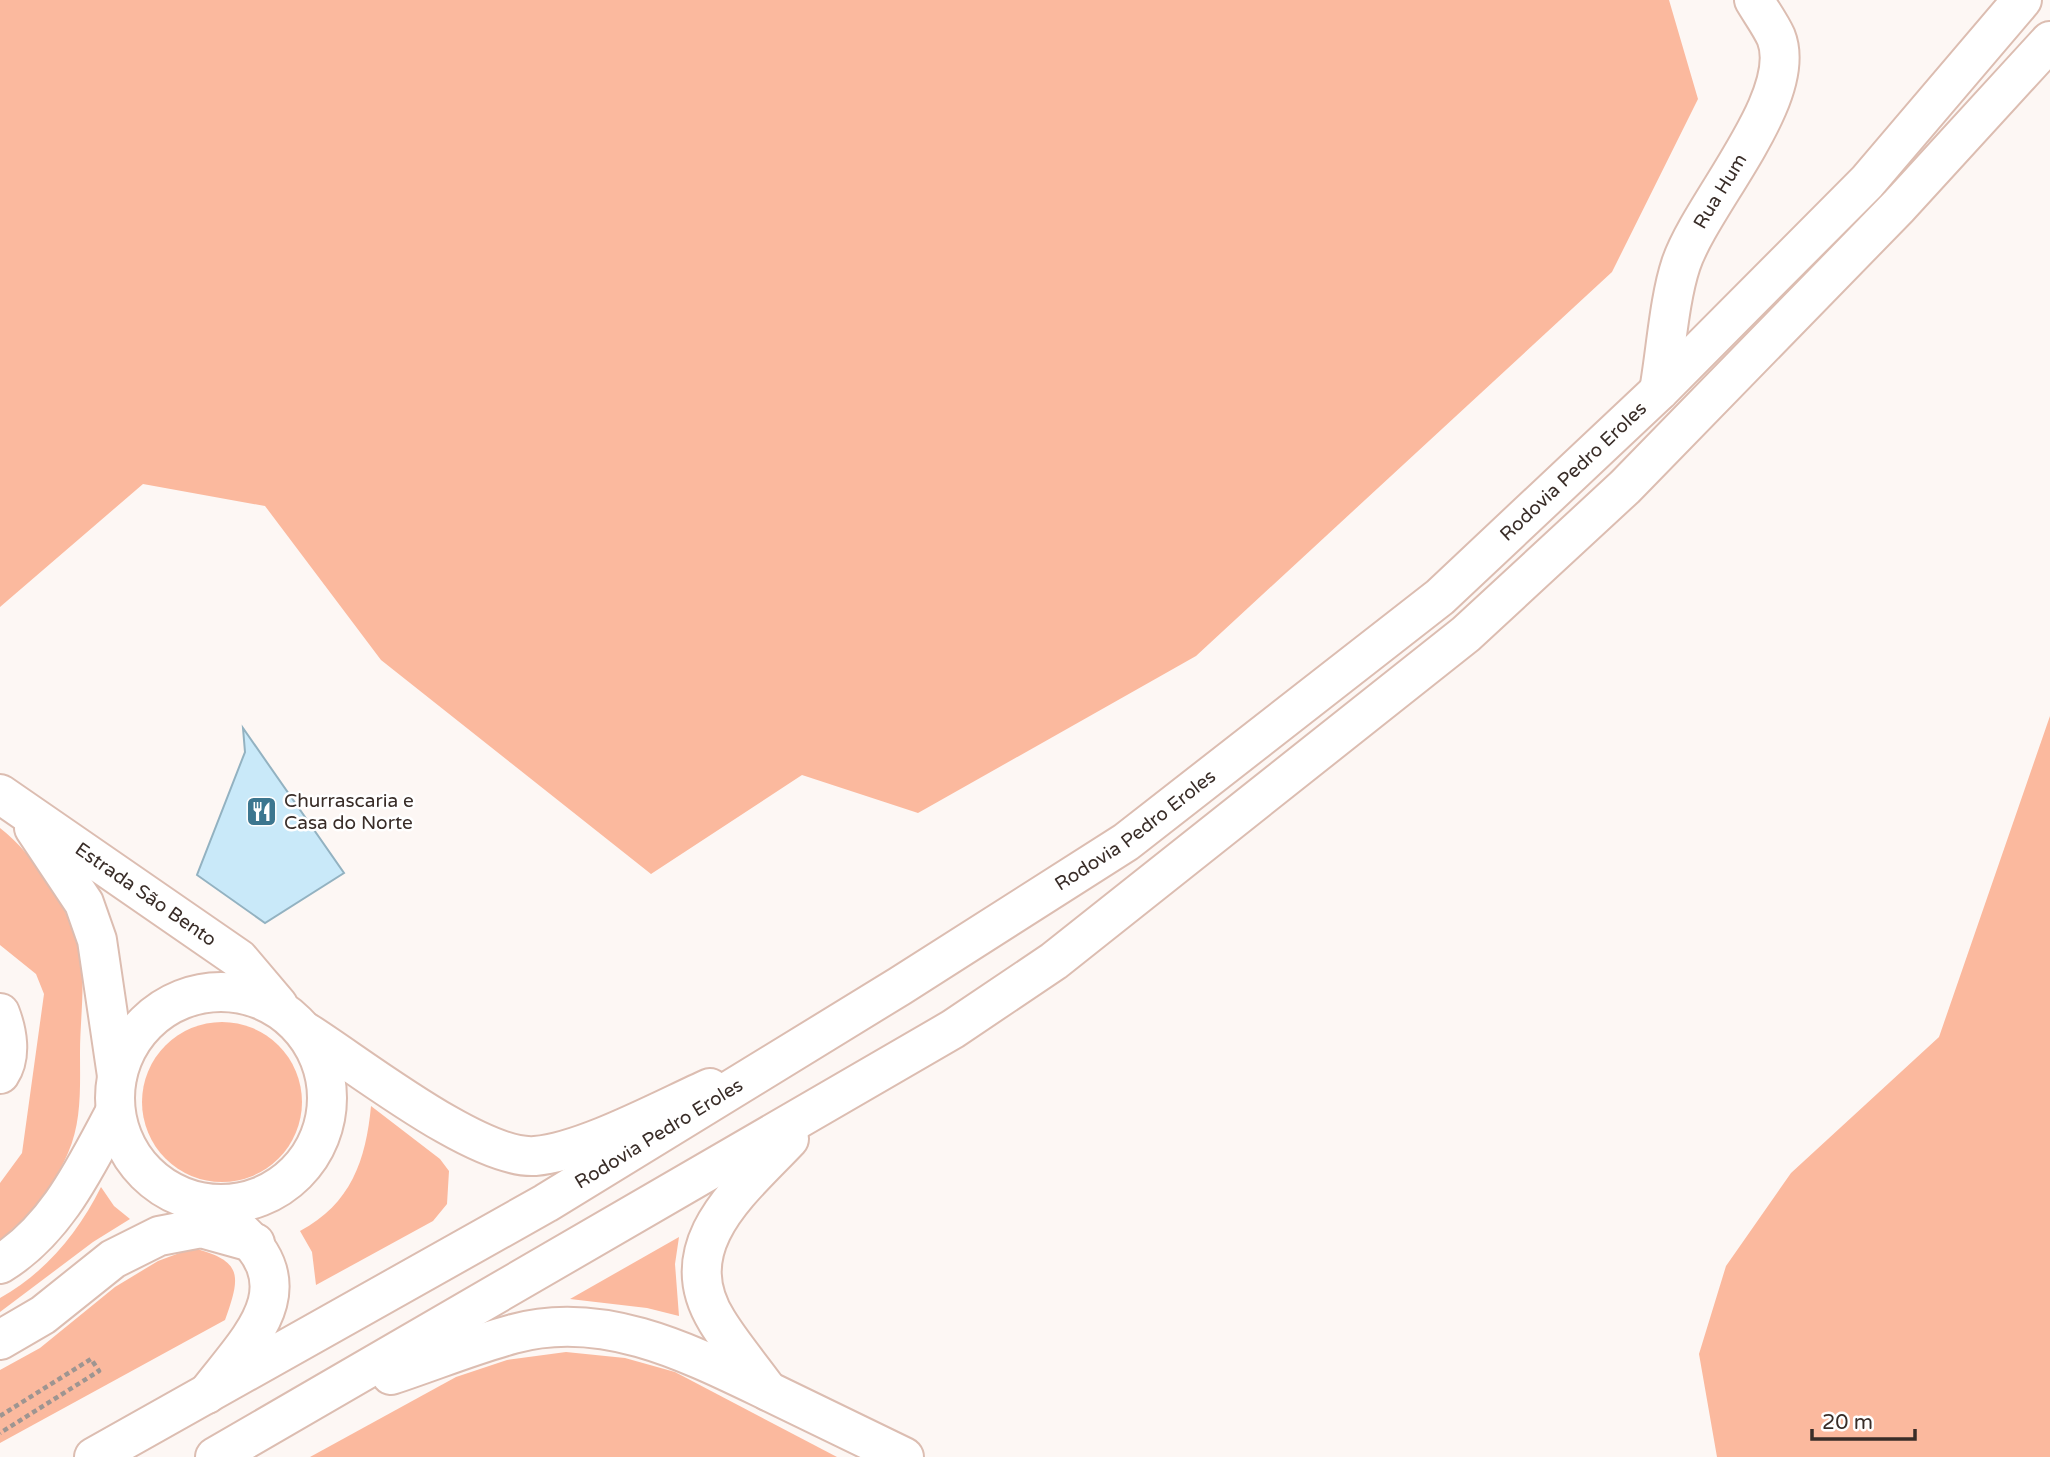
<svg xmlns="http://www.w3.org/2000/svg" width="2050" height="1457" font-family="'Varela Round',sans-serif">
	<rect width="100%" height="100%" fill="#fdf7f4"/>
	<g fill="#fbb99e">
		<polygon points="0,0 1669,0 1698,99 1612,272 1196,656 918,813 802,775 651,874 381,660 265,506 143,484 0,607"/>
		<polygon points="2050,716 2050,1457 1717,1457 1699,1354 1726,1266 1791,1173 1939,1037"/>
		<path d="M0,828c34,26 74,86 81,129 4,30 -1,65 -1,96 0,33 2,69 -12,100 -16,36 -38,62 -68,87v-57l22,-30 22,-159 -8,-20 -36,-29z"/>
		<circle cx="222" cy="1102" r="80"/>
		<path d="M371,1106l69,53 9,12 -2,33 -14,17 -117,64 -4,-33 -12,-21c51,-27 66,-71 71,-125z"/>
		<path d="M101,1187l13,19 16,13 -37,23 -93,70v-14c45,-25 78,-65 101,-111z"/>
		<polygon points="679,1237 675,1264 679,1316 647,1308 570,1299"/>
		<path d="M193,1248c50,13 48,27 32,72l-225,123v-73l40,-22 75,-61 43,-26z"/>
		<polygon points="566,1352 625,1358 675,1372 837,1457 310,1457 456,1377 507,1360"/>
	</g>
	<polygon fill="#c9e9f9" stroke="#93b2c1" stroke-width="2" points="243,728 344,873 265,923 197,875 245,752"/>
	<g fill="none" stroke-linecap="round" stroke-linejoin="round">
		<defs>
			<g id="minor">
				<path id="s1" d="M1659,391c7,-39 10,-91 22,-127 20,-60 119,-167 95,-227 -6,-13 -15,-25 -22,-37"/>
				<path id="s2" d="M0,794l239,165 39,46"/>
				<polyline points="34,828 84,903 97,940 117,1076"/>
				<circle cx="221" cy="1098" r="106"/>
				<path d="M0,1013c7,18 12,43 0,61"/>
				<path d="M306,1032c51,32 172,128 229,124 49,-4 128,-47 175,-68"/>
				<path d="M0,1264c56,-34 85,-96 115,-152"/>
				<polyline points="0,1340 43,1315 113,1259 159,1236 201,1228 255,1243"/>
				<polyline points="768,1391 904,1457"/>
				<path d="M207,1394c43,-56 100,-106 29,-167"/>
			</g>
			<g id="highway">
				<path d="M391,1375c40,-13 81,-30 122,-41 90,-25 176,19 255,57"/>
				<path d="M765,1387c-16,-22 -34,-43 -48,-66 -47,-76 25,-132 72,-182"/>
				<path id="s3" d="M94,1457l452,-254 354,-217 226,-144 314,-245 219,-206 208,-209 155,-182"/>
				<polyline points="215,1457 953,1029 1054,961 1466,634 1625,487 1898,207 2050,41"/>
			</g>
		</defs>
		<use href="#minor" stroke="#dcbdb1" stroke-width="42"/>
		<use href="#highway" stroke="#dcbdb1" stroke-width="42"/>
		<polyline stroke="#9e9591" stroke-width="4.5" stroke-dasharray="5 3.5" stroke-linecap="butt" points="0,1416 91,1359 99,1371 0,1433"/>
		<use href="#minor" stroke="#fff" stroke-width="38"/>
		<use href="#highway" stroke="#fff" stroke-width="38"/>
	</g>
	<defs>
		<symbol id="restaurant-square" viewBox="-11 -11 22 22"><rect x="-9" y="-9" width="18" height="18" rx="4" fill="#3c768f" stroke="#fff"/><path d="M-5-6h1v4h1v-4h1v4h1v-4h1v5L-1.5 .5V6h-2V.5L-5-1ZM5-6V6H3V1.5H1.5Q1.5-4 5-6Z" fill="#fff"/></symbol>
	</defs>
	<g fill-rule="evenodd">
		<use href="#restaurant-square" x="244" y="794" width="35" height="35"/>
	</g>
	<g text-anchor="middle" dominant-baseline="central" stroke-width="5" stroke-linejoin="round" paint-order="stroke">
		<g font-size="19" fill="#392d28" stroke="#fff">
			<text stroke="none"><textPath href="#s1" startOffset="212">Rua Hum</textPath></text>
			<text stroke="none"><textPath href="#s3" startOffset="1783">Rodovia Pedro Eroles</textPath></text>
			<text stroke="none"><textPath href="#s3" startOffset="1216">Rodovia Pedro Eroles</textPath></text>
			<text stroke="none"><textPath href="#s2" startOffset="177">Estrada São Bento</textPath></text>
			<text stroke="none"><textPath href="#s3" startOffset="651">Rodovia Pedro Eroles</textPath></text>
		</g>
		<g font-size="19" fill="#392d28" stroke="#fff" text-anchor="start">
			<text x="284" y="801">Churrascaria e<tspan x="284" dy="22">Casa do Norte</tspan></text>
		</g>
	</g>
	<path d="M1812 1429v10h103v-10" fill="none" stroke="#392d28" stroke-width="3.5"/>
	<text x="1822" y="1429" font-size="21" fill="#392d28" stroke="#ffffff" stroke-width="5" paint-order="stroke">20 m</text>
</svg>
